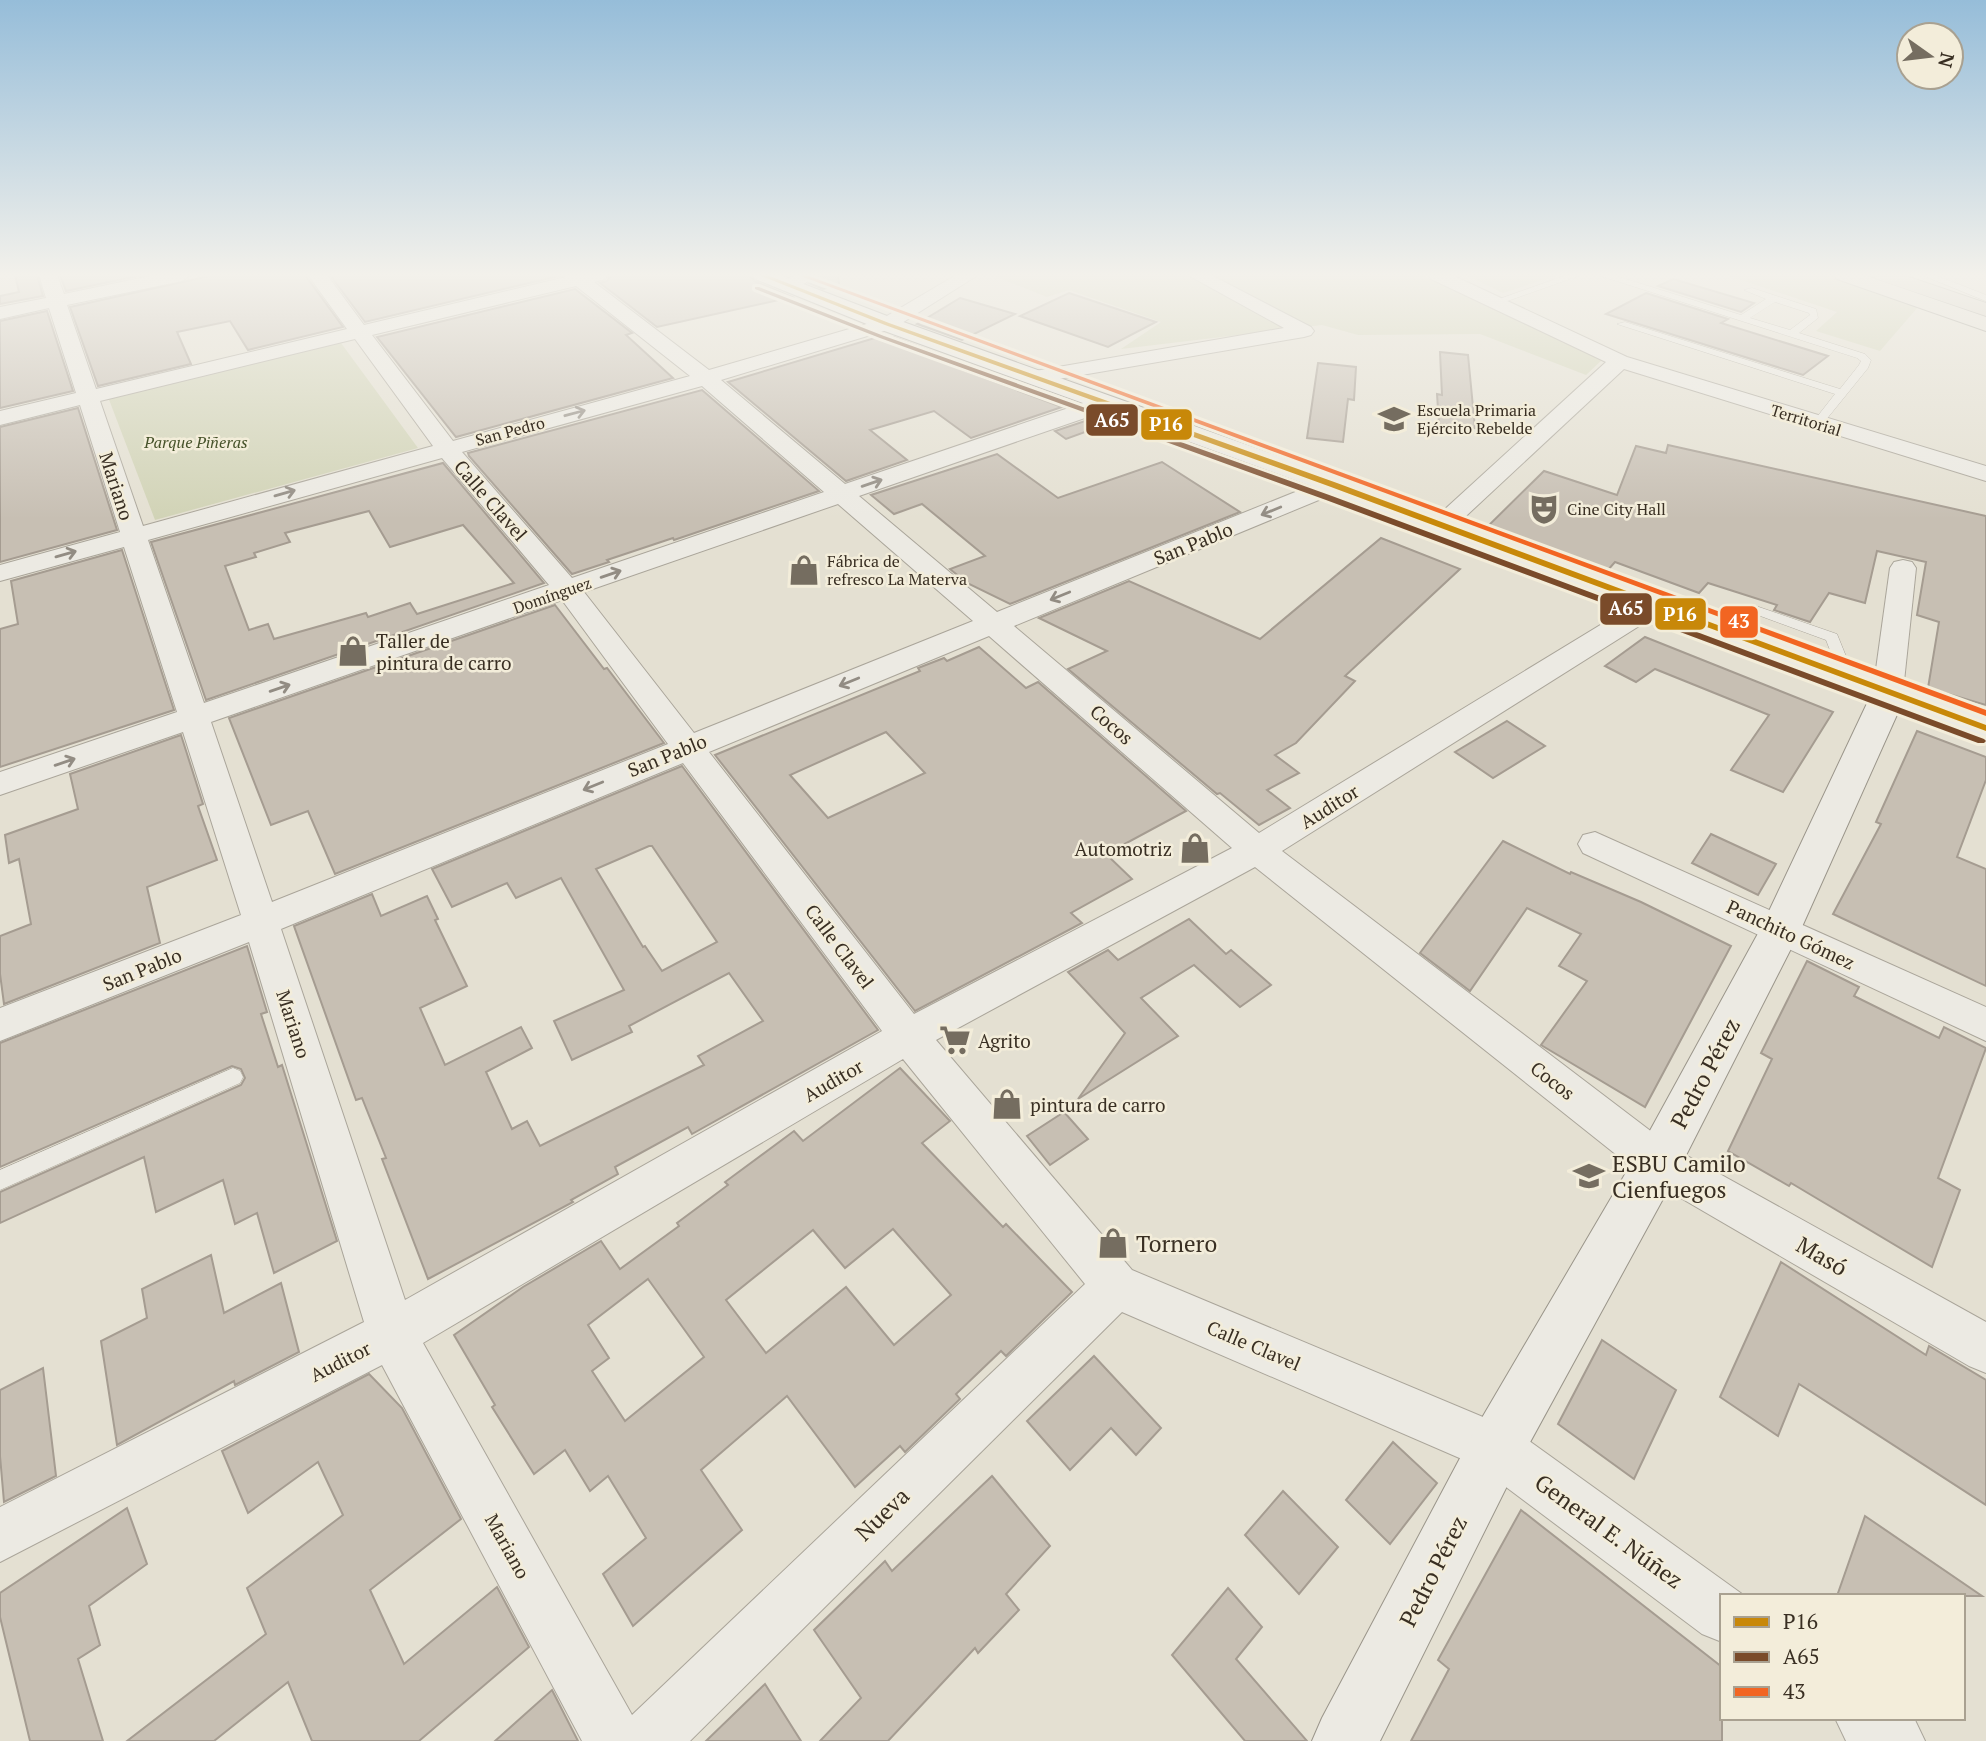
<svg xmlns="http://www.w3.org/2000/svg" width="1986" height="1741" font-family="'PT Serif',serif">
	<rect width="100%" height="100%" fill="#e4e0d2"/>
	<g fill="#d1d3b6">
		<polygon points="991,275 1421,275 1602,360 1586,375 1480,334 1358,335 1322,325 1121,349 1161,322 1069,290 1047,297"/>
		<polygon points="1466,275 1558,275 1503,293"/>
		<polygon points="1726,275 1826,275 1918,307 1880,351 1816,331 1837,312"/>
		<polygon points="341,343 418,448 155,520 108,397"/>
	</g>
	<g fill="#c7bfb3" stroke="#a59c91" stroke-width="2" fill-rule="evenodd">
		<polygon points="15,275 37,275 43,296 0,304 0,296 19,292"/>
		<polygon points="60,275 142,275 66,291"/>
		<polygon points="214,275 305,275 343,327 248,350 230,321 177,332 191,364 98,386 70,307"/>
		<polygon points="330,275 563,275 365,322"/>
		<polygon points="611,275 749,275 754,281 792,297 657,327 600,283 607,281"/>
		<polygon points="820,275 838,275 839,285 823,289 809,283"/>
		<polygon points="1673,279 1754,303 1741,312 1658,286"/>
		<polygon points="575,289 632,333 626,335 673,378 456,437 377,337"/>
		<polygon points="1069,293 1156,322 1108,347 1020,316"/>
		<polygon points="1646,293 1728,319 1721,323 1828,356 1803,375 1606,314"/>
		<polygon points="960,298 1015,314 962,340 917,324"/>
		<polygon points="47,311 73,391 0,408 0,321"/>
		<polygon points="878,337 889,340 894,337 936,353 931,355 969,368 963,370 1062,407 971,438 934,411 870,430 907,460 846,481 728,382"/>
		<polygon points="1440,352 1468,355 1475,428 1439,424 1437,394 1442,395"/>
		<polygon points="1318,363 1356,367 1354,400 1348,399 1343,442 1307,438"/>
		<polygon points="702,390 819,491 674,540 673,538 607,560 609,562 572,574 469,456 468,453"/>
		<polygon points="78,408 117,530 0,562 0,427"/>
		<polygon points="1091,419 1107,424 1066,439 1055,431"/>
		<polygon points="1668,445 1986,516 1986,705 1928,688 1939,622 1917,615 1926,562 1877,551 1865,603 1829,593 1810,622 1774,610 1777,605 1708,583 1699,593 1615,562 1607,571 1486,528 1544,471 1617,495 1636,446 1666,453"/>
		<polygon points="997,454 1058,498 1162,462 1240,512 1010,604 967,583 950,569 985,556 922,504 894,514 871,495"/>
		<path d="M443,463l101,120 -338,117 -55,-158zM369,511l21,36 73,-22 51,58 -97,31 -7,-11 -42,14 -2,-4 -92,26 -6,-15 -19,6 -24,-64 31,-9 -2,-4 36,-11 -5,-9z"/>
		<polygon points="1381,538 1460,569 1345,676 1355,681 1296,743 1275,755 1299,773 1267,790 1290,808 1259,825 1220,793 1217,794 1068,669 1107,651 1039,618 1129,581 1260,639"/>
		<polygon points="122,550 174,710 0,767 0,629 18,624 11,581"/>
		<polygon points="555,605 604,669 607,668 664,743 335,874 308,811 271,825 229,718"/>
		<polygon points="1645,637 1833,712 1783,792 1731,770 1769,715 1655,669 1636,682 1605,666"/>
		<path d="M979,647l47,41 12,-6 148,129 -80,43 26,25 -61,34 11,10 -167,88 -200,-256 205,-84 -2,-3 26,-10 3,3zM886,732l39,41 -97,45 -38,-43z"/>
		<polygon points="1507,721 1545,746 1493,778 1455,752"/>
		<polygon points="1917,731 1986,757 1986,780 1957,857 1986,869 1986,986 1833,914 1881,824 1876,822"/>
		<polygon points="181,735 203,804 198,806 217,860 147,887 160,943 4,1004 0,974 0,936 31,924 19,859 9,863 5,835 78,809 70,774"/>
		<path d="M682,766l196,264 -186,104 -4,-7 -73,40 3,7 -47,26 2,2 -145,77 -46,-120 4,-1 -24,-60 -6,2 -62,-174 78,-32 9,22 46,-20 11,23 -3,1 32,66 -47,22 25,57 76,-38 11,21 -46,24 26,57 15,-8 13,25 164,-81 -6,-9 65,-35 -34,-48 -100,53 3,6 -60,28 -18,-39 70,-31 -63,-112 -45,20 -9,-15 -55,24 -20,-38zM649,846h3l65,96 -55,29 -17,-25 -2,1 -47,-78z"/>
		<polygon points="1711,834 1776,864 1758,895 1692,863"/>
		<polygon points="1503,841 1570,874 1571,872 1641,902 1731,946 1645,1107 1541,1045 1587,981 1559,966 1581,934 1527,908 1470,991 1420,953"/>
		<polygon points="1189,919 1226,954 1231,950 1271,985 1240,1007 1194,965 1141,998 1178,1036 1078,1099 1125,1033 1068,972 1108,950 1118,960"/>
		<polygon points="247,946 267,1012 261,1014 278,1067 282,1065 337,1241 274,1273 257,1213 235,1224 223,1180 156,1212 144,1157 0,1223 0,1192 241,1085 245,1078 241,1069 232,1066 0,1167 0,1043"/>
		<polygon points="1807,961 1859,987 1854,996 1939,1038 1944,1027 1986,1048 1938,1178 1960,1190 1932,1267 1791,1183 1789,1186 1728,1151 1772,1059 1761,1053"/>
		<path d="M900,1068l50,53 -28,22 81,84 3,-3 66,68 -66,64 -5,-5 -45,43 4,5 -55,53 -5,-6 -45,41 -68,-91 -86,74 41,60 -109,96 -30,-52 43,-36 -38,-62 -18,15 -25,-41 -31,24 -42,-67 3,-2 -41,-70 69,-48 78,-46 19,28 59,-43 -2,-3 51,-38 -3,-3 69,-51 9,10zM893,1229l58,66 -57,50 -48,-58 -80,66 -40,-53 87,-70 32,38zM648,1279l56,78 -79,64 -33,-50 17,-13 -21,-33z"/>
		<polygon points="1064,1112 1088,1139 1050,1165 1027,1136"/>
		<polygon points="211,1255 224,1313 281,1283 299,1352 235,1385 234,1381 117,1445 101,1341 147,1318 142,1289"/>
		<polygon points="1781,1262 1926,1355 1929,1346 1986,1380 1986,1505 1799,1384 1778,1436 1720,1397"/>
		<polygon points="1602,1340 1676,1390 1634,1479 1558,1424"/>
		<polygon points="1094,1356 1161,1428 1136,1455 1111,1428 1070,1470 1027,1421"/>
		<polygon points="43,1368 56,1476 4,1502 0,1456 0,1390"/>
		<polygon points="369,1374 402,1408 461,1519 370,1590 404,1664 497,1587 529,1647 419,1741 312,1741 288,1682 214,1741 127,1741 266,1634 247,1588 343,1515 318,1462 248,1513 222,1451"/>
		<polygon points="1393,1442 1437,1483 1390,1544 1346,1500"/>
		<polygon points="992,1476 1050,1546 1006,1594 1019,1610 978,1653 975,1648 888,1741 820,1741 861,1698 814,1630 885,1561 892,1571"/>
		<polygon points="1283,1491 1338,1547 1299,1594 1245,1535"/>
		<polygon points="127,1508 147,1564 89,1606 100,1645 78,1659 103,1741 30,1741 0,1617 0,1593"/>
		<polygon points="1521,1510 1722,1667 1722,1741 1411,1741 1449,1669 1438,1660"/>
		<polygon points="1865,1516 1982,1596 1837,1596"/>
		<polygon points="1228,1588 1262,1627 1236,1659 1307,1741 1245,1741 1172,1655"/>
		<polygon points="765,1684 801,1741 706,1741"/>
		<polygon points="552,1690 578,1741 495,1741"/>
	</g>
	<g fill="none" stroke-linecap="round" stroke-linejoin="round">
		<defs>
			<g id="lane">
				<polygon points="1567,275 1581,275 1499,304 1491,302"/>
				<path d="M1598,275h15l128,40 25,-16 -22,-9 8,-2 64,21 2,9 -19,15 66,21 6,6 -3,8 -47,58h-8v-4l22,-28 -218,-70 8,-2 215,67 19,-24 2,-4 -4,-3zM1775,302l34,11 1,2 -20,15 -40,-12z"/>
				<polygon points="1922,275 1935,275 1986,295 1986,301"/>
				<polygon points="1756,606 1837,634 1854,676 1852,679 1847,681 1840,676 1826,640 1755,614 1694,623 1687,619 1694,615"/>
				<polygon points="233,1068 240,1071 243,1077 240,1083 0,1190 0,1170"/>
			</g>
			<g id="street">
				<path d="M39,275h18l7,19 91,-19h36l-9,6 -115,24 29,84 251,-60 -39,-54h19l37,50 202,-48 -1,-2h43l-3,4 -11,3 115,88 171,-50 76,-45h22l-84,53 -173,52 124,104 250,-85h16l3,5 -3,5 -252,87 138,116 328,-132 9,-2 9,2 3,5 -3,5 -329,136 245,207 384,-234 10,-2 10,2 4,6 -4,6 -381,240 391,297 313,174v51l-17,-7 -326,-190 -388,-309 -319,173 196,230 382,160 228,164 -20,2v46l-20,-8 -224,-168 -356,-154 -432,429h-108l-200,-376 -382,197v-55l364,-185 -115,-380 -249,99v-33l241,-93 -58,-183 -183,63v-23l177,-60 -53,-165 -124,34v-16l120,-33 -40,-127 -80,20v-14l76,-18 -27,-85 -49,11v-12l46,-9zM576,286l114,90 -237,65 -81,-106zM355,339l78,107 -290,80 -43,-125zM702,386l122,106 -252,86 -110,-126zM442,458l107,127 -345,118 -56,-163zM838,504l135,117 -279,112 -110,-141zM562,600l106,144 -396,158 -61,-180zM989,636l243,212 -318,166 -205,-262zM683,763l199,268 -477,269 -124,-371zM903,1059l182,225 -453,431 -209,-372z"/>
				<polygon points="794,275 817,275 796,289 782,289 780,285"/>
				<polygon points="1188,275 1211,275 1311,327 1314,331 1311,335 1304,337 1035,383 1027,382 1024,377 1027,372 1035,371 1284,328"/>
				<polygon points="1428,275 1452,275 1627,357 1986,466 1986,481 1624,369 1451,530 1442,533 1433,530 1429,525 1433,520 1606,362 1431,279"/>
				<polygon points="1903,560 1912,562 1916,568 1903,691 1899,698 1888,700 1877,698 1873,691 1890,568 1894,562"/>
				<polygon points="1595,832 1986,1007 1986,1041 1583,853 1578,844 1583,835"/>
				<polygon points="1835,1718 1914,1718 1925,1741 1846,1741"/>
			</g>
			<polygon id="secondary" points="752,275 780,275 895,319 1343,479 1986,716 1986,739 1900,708 1801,929 1675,1177 1516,1468 1380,1741 1312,1741 1322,1718 1476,1428 1641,1147 1761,928 1870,697 1325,491 879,329 755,279"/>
			<polygon id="primary" points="1834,275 1864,275 1986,317 1986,331 1837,279"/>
			<polygon id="highway" points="1873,275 1903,275 1986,303 1986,316 1876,279"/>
		</defs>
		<use href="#lane" stroke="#aaa59a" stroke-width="1"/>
		<use href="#street" stroke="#aaa59a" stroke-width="2"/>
		<use href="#secondary" stroke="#9a958a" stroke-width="2"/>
		<use href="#primary" stroke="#8f8b81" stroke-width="2"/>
		<use href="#highway" stroke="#8f8b81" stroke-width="2"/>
		<use href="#lane" fill="#eceae3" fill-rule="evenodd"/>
		<use href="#street" fill="#eceae3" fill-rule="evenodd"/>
		<use href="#secondary" fill="#eceae3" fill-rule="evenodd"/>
		<use href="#primary" fill="#e4e0d5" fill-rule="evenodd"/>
		<use href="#highway" fill="#d6d0c4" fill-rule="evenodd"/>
		<defs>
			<polygon id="bus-1" points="759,275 767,275 889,323 1337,483 1986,725 1986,731 1331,487 885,325"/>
			<polygon id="bus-2" points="755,287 759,287 884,336 1332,496 1984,739 1986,741 1984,743 1978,743 1326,500 880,338 755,289"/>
			<polygon id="bus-3" points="798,275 806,275 1986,710 1986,716"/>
		</defs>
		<use href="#bus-1" stroke="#f3edda" stroke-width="6"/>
		<use href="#bus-2" stroke="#f3edda" stroke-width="6"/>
		<use href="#bus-3" stroke="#f3edda" stroke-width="6"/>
		<use href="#bus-1" fill="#c88809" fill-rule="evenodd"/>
		<use href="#bus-2" fill="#7a4b2a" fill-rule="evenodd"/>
		<use href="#bus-3" fill="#f26522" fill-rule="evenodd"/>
	</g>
	<defs><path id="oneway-shaft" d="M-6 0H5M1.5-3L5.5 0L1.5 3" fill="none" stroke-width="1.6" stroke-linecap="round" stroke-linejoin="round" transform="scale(1.75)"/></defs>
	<g stroke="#928c83">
		<use href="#oneway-shaft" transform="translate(575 413) rotate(-15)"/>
		<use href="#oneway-shaft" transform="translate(872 483) rotate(-19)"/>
		<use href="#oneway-shaft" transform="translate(285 493) rotate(-16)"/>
		<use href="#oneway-shaft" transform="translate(1271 511) rotate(158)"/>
		<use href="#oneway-shaft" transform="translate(66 554) rotate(-16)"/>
		<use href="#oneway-shaft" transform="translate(611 574) rotate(-19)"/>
		<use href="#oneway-shaft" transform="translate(1060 596) rotate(158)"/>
		<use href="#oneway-shaft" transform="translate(849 682) rotate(158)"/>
		<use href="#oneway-shaft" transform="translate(280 688) rotate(-19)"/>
		<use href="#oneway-shaft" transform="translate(65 762) rotate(-19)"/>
		<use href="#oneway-shaft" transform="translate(593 786) rotate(158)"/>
	</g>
	<linearGradient id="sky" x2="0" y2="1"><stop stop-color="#96bdd9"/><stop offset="0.53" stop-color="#f3f1eb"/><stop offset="1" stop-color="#f3f1eb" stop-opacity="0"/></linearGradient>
	<rect width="1986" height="519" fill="url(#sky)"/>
	<defs>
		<symbol id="school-bare" viewBox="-9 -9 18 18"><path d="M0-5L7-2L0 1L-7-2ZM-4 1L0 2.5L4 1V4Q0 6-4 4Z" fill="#756d60" stroke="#f3edda" stroke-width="2.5" paint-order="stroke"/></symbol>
		<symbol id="theatre-bare" viewBox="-9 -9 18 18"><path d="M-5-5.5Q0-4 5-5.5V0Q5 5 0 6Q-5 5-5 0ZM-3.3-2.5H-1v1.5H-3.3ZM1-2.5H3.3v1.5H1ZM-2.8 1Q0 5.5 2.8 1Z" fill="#756d60" stroke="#f3edda" stroke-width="2.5" paint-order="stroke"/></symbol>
		<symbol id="shop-bare" viewBox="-9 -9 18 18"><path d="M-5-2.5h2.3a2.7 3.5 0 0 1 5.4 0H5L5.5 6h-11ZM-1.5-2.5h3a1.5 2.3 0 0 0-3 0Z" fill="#756d60" stroke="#f3edda" stroke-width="2.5" paint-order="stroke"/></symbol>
		<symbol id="supermarket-bare" viewBox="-9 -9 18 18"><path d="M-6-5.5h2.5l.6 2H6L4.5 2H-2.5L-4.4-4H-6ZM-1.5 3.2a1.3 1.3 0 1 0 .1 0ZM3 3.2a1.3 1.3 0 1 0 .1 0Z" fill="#756d60" stroke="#f3edda" stroke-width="2.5" paint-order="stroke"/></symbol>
	</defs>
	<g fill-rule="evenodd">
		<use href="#school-bare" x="1372" y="397" width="44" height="44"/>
		<use href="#theatre-bare" x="1522" y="487" width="44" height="44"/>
		<use href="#shop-bare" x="782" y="548" width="44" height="44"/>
		<use href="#shop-bare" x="331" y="629" width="44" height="44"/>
		<use href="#shop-bare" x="1173" y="826" width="44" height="44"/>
		<use href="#supermarket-bare" x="933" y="1018" width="44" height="44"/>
		<use href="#shop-bare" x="985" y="1082" width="44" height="44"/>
		<use href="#school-bare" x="1567" y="1154" width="44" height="44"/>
		<use href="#shop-bare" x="1091" y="1221" width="44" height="44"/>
	</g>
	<g text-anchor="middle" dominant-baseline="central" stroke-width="5" stroke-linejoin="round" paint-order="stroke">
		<g font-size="16" fill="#392f23" stroke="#f3edda" text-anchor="start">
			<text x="1417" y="410">Escuela Primaria<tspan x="1417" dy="18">Ejército Rebelde</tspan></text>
			<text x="1567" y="509">Cine City Hall</text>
			<text x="827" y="561">Fábrica de<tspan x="827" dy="18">refresco La Materva</tspan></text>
		</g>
		<g font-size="16" fill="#392f23" stroke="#f3edda">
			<text transform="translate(1806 420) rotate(17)">Territorial</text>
			<text transform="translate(510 431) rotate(-15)">San Pedro</text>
			<text transform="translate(552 595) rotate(-19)">Domínguez</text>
		</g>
		<g font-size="16" font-style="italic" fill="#47532b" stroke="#f3edda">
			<text x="196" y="442">Parque Piñeras</text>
		</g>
		<g font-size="19" fill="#392f23" stroke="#f3edda">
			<text transform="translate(117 486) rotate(72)">Mariano</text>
			<text transform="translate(491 500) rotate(49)">Calle Clavel</text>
			<text transform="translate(1193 543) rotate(-22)">San Pablo</text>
			<text transform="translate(1112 724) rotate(41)">Cocos</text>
			<text transform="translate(667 755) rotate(-22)">San Pablo</text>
			<text transform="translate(1329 806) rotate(-32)">Auditor</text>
			<text transform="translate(1791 934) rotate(25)">Panchito Gómez</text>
			<text transform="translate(840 946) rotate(53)">Calle Clavel</text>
			<text transform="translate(142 969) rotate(-22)">San Pablo</text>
			<text transform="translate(294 1024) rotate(72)">Mariano</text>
			<text transform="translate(833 1080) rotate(-30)">Auditor</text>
			<text transform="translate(1553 1080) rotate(38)">Cocos</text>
			<text transform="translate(1254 1345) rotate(23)">Calle Clavel</text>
			<text transform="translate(340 1361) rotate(-27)">Auditor</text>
			<text transform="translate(508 1546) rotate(61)">Mariano</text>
		</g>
		<g font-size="19" fill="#392f23" stroke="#f3edda" text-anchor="start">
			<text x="376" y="640">Taller de<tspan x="376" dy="22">pintura de carro</tspan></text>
			<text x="1172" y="848" text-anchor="end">Automotriz</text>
			<text x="978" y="1040">Agrito</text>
			<text x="1030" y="1104">pintura de carro</text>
		</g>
		<g font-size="23" fill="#392f23" stroke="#f3edda">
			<text transform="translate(1705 1073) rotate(-62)">Pedro Pérez</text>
			<text transform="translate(1822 1256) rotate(30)">Masó</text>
			<text transform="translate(882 1514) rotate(-44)">Nueva</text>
			<text transform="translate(1609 1531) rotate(36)">General E. Núñez</text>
			<text transform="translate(1433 1571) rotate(-63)">Pedro Pérez</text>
		</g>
		<g font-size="23" fill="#392f23" stroke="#f3edda" text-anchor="start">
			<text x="1612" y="1163">ESBU Camilo<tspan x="1612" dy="26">Cienfuegos</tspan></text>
			<text x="1136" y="1243">Tornero</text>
		</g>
	</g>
	<g stroke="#f3edda" stroke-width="2.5">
		<rect x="1085" y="403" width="54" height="34" rx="7" fill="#7a4b2a"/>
		<rect x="1140" y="408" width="53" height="33" rx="7" fill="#c88809"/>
		<rect x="1599" y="592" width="54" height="34" rx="7" fill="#7a4b2a"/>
		<rect x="1654" y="597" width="53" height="34" rx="7" fill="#c88809"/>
		<rect x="1719" y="605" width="40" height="34" rx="7" fill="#f26522"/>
	</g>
	<g font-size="19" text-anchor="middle" font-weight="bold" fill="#fff">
		<text x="1112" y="427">A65</text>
		<text x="1166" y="431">P16</text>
		<text x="1626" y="615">A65</text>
		<text x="1680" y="621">P16</text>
		<text x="1739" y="628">43</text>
	</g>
	<rect x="1720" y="1594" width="245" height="126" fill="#f3edda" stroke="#a9a191" stroke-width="2"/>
	<rect x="1734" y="1617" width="35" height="10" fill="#c88809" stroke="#a9a191" stroke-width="2"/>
	<text x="1783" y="1629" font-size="21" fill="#392f23">P16</text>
	<rect x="1734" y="1652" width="35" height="10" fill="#7a4b2a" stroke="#a9a191" stroke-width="2"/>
	<text x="1783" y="1664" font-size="21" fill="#392f23">A65</text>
	<rect x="1734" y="1687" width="35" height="10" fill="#f26522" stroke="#a9a191" stroke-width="2"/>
	<text x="1783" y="1699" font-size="21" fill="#392f23">43</text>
	<g transform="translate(1930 56) rotate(104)"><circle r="33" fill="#f3edda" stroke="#a9a191" stroke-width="2"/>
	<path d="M0-5L12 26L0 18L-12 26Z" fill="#756d60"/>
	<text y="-10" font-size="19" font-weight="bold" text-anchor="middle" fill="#392f23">N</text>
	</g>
</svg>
